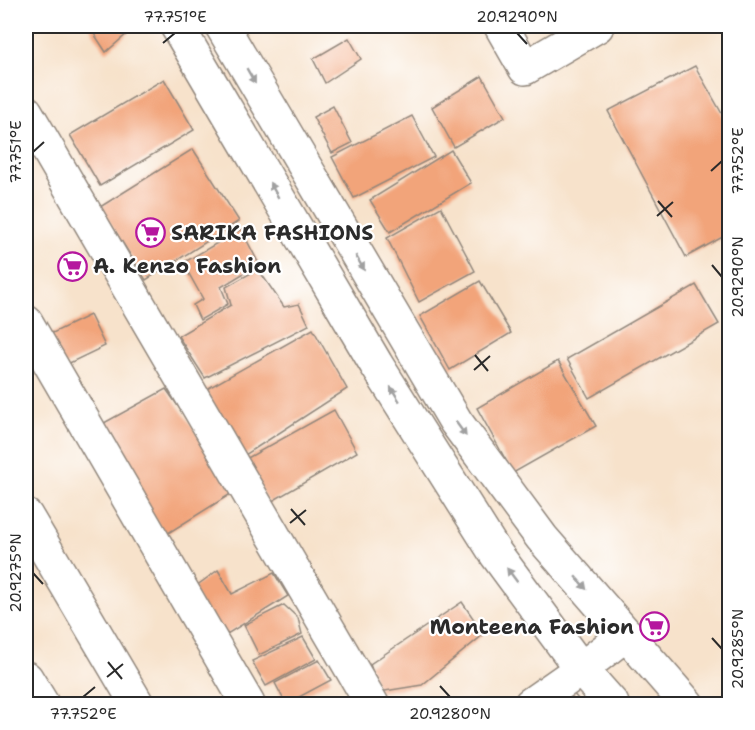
<svg xmlns="http://www.w3.org/2000/svg" width="755" height="730" font-family="'Shantell Sans',sans-serif">
	<rect width="100%" height="100%" fill="#fff"/>
	<filter id="ink" filterUnits="userSpaceOnUse"><feTurbulence type="fractalNoise" baseFrequency=".0167" numOctaves="2"/><feDisplacementMap in="SourceGraphic" scale="12" xChannelSelector="R" yChannelSelector="G"/><feConvolveMatrix kernelMatrix="1 2 1 2 8 2 1 2 1" color-interpolation-filters="sRGB"/></filter>
	<filter id="wash" filterUnits="userSpaceOnUse"><feTurbulence type="fractalNoise" baseFrequency=".008" numOctaves="4" result="noise"/><feDisplacementMap in="SourceGraphic" scale="24" xChannelSelector="R" yChannelSelector="G"/><feGaussianBlur stdDeviation="1.35" result="paint"/><feColorMatrix in="noise" values="0 0 0 0 0 0 0 0 0 0 0 0 0 0 0 0 0 1.4 0 .05"/><feComposite in="paint" operator="in"/></filter>
	<g filter="url(#wash)">
		<rect width="100%" height="100%" fill="#f7e2cb"/>
		<g id="blocks">
			<g fill="#f2a47a">
				<polygon points="89,26 136,26 106,52"/>
				<polygon points="349,38 361,59 325,83 313,59"/>
				<polygon points="695,66 730,128 730,233 686,257 608,111"/>
				<polygon points="482,76 505,117 454,147 432,107"/>
				<polygon points="164,79 194,130 100,186 70,135"/>
				<polygon points="333,106 352,143 332,153 313,117"/>
				<polygon points="412,116 434,157 354,198 332,157"/>
				<polygon points="193,149 239,221 146,280 100,207"/>
				<polygon points="451,150 471,183 390,232 370,200"/>
				<polygon points="441,207 475,271 419,302 387,238"/>
				<polygon points="241,229 259,264 221,287 228,304 200,320 193,305 203,299 183,263"/>
				<polygon points="258,269 284,307 299,304 309,325 205,378 178,336 231,305 226,287"/>
				<polygon points="480,281 511,333 450,370 420,316"/>
				<polygon points="696,285 719,324 589,398 567,359"/>
				<polygon points="90,315 105,346 55,370 40,339"/>
				<polygon points="313,329 347,389 242,457 205,390"/>
				<polygon points="558,361 596,426 513,473 477,408"/>
				<polygon points="166,389 237,490 165,535 93,429"/>
				<polygon points="334,410 357,452 269,503 244,460"/>
				<polygon points="218,570 232,594 274,573 288,596 219,639 192,589"/>
				<polygon points="462,602 484,634 422,685 379,692 370,664"/>
				<polygon points="284,605 298,618 302,634 259,655 244,625"/>
				<polygon points="303,637 316,659 266,686 252,661"/>
				<polygon points="319,660 331,680 286,704 275,683"/>
				<polygon points="569,688 582,704 548,704"/>
			</g>
		</g>
	</g>
	<g filter="url(#ink)">
		<use href="#blocks" fill-opacity="0" stroke="#91867b" stroke-width="1.5"/>
		<g fill="none" stroke-linecap="round" stroke-linejoin="round">
			<defs>
				<g id="minor">
					<polyline points="501,26 525,68 597,26"/>
					<polyline points="26,112 372,704"/>
					<polyline points="26,322 248,704"/>
					<polyline points="26,516 137,704"/>
					<polyline points="26,678 42,704"/>
					<polyline points="531,704 581,669 626,634"/>
				</g>
				<g id="primary">
					<polyline points="177,26 376,364 496,554 581,669 612,704"/>
					<polyline points="222,26 456,422 542,538 687,704"/>
				</g>
			</defs>
			<use href="#minor" stroke="#91867b" stroke-width="36"/>
			<use href="#primary" stroke="#91867b" stroke-width="36"/>
			<use href="#minor" stroke="#fff" stroke-width="33"/>
			<use href="#primary" stroke="#fff" stroke-width="33"/>
		</g>
		<defs><path id="oneway-solid" d="M-6-.8H1V-3.2L6.5 0L1 3.2V.8H-6Z" transform="scale(1.5)"/></defs>
		<g fill="#a0a0a0">
			<use href="#oneway-solid" transform="translate(251 76) rotate(60)"/>
			<use href="#oneway-solid" transform="translate(274 190) rotate(-120)"/>
			<use href="#oneway-solid" transform="translate(360 263) rotate(60)"/>
			<use href="#oneway-solid" transform="translate(395 394) rotate(-122)"/>
			<use href="#oneway-solid" transform="translate(461 429) rotate(54)"/>
			<use href="#oneway-solid" transform="translate(512 575) rotate(-127)"/>
			<use href="#oneway-solid" transform="translate(581 583) rotate(49)"/>
		</g>
	</g>
	<path fill="none" stroke="#2b2b2b" stroke-width="2" d="M517,33l10,11M163,43l12,-10M33,152l11,-10M711,171l11,-10M658,201l14,16M657,216l16,-14M712,265l10,12M475,355l13,16M474,370l16,-14M291,509l14,16M290,523l16,-13M33,573l10,11M712,638l10,11M108,662l14,17M107,677l16,-13M440,686l10,11M83,697l12,-10"/>
	<defs>
		<symbol id="supermarket-ring" viewBox="-11 -11 22 22"><circle r="9.5" fill="#fff" stroke="#b5179e" stroke-width="1.5"/><path d="M-6-5.5h2.5l.6 2H6L4.5 2H-2.5L-4.4-4H-6ZM-1.5 3.2a1.3 1.3 0 1 0 .1 0ZM3 3.2a1.3 1.3 0 1 0 .1 0Z" fill="#b5179e"/></symbol>
	</defs>
	<g fill-rule="evenodd">
		<use href="#supermarket-ring" x="134" y="216" width="33" height="33"/>
		<use href="#supermarket-ring" x="56" y="250" width="33" height="33"/>
		<use href="#supermarket-ring" x="638" y="610" width="33" height="33"/>
	</g>
	<g text-anchor="middle" dominant-baseline="central" stroke-width="4.5" stroke-linejoin="round" paint-order="stroke">
		<g font-size="21" font-weight="bold" fill="#2b2b2b" stroke="#fff" text-anchor="start">
			<text x="171" y="233">SARIKA FASHIONS</text>
			<text x="93" y="266">A. Kenzo Fashion</text>
			<text x="634" y="627" text-anchor="end">Monteena Fashion</text>
		</g>
	</g>
	<rect width="755" height="730" fill="none" stroke="#fff" stroke-width="66"/>
	<rect x="33" y="33" width="689" height="664" fill="none" stroke="#2b2b2b" stroke-width="2"/>
	<g font-size="15" text-anchor="middle" fill="#2b2b2b">
		<text x="175" y="22">77.751°E</text>
		<text x="517" y="22">20.9290°N</text>
		<text transform="translate(16 152) rotate(-90)" y="5">77.751°E</text>
		<text transform="translate(738 161) rotate(-90)" y="5">77.752°E</text>
		<text transform="translate(738 277) rotate(-90)" y="5">20.9290°N</text>
		<text transform="translate(16 573) rotate(-90)" y="5">20.9275°N</text>
		<text transform="translate(738 649) rotate(-90)" y="5">20.9285°N</text>
		<text x="83" y="719">77.752°E</text>
		<text x="450" y="719">20.9280°N</text>
	</g>
</svg>
